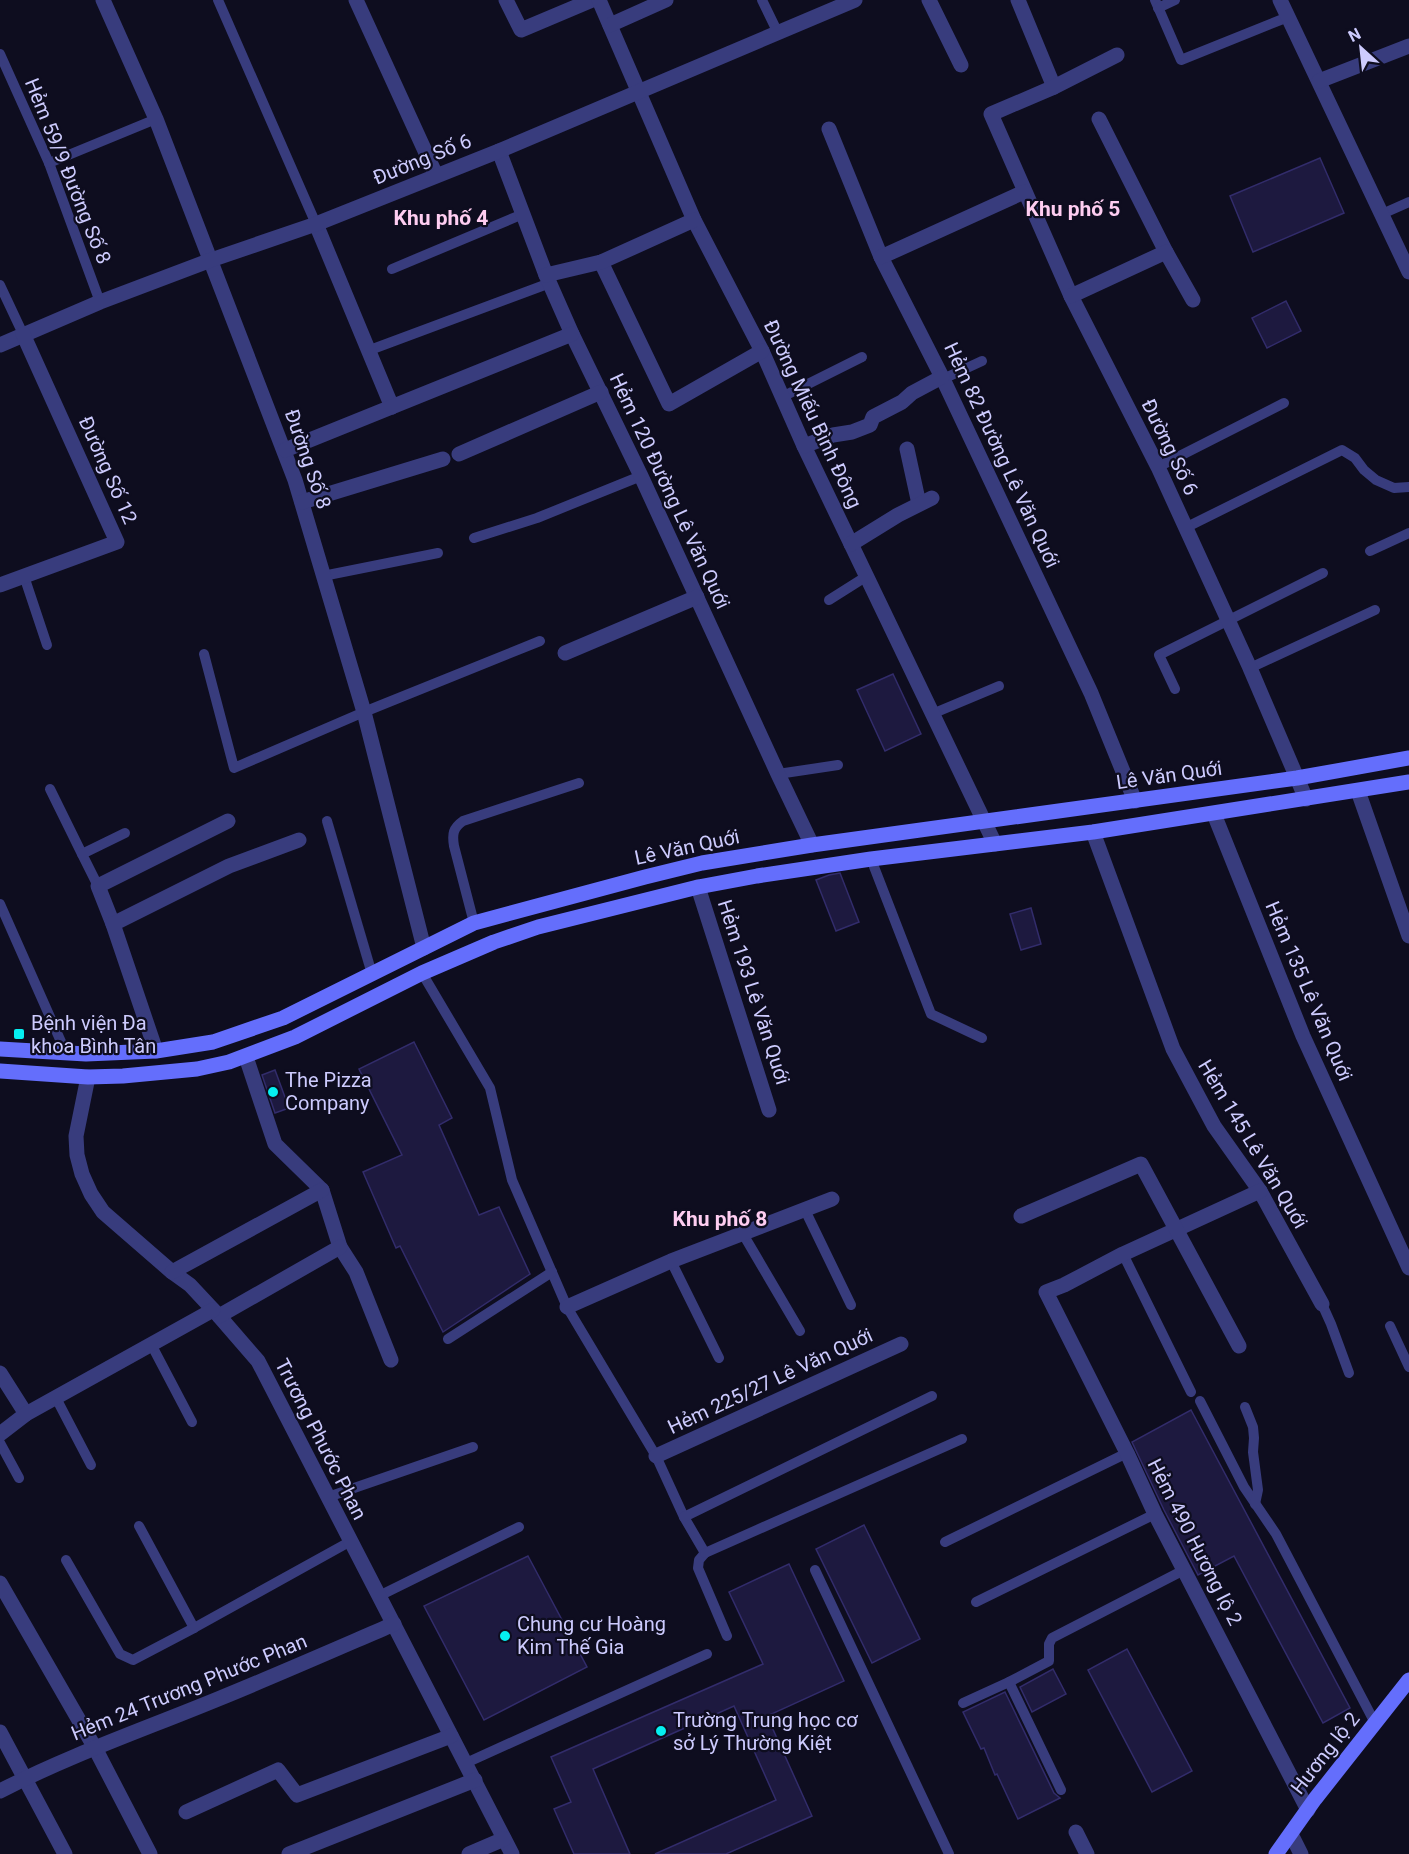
<svg xmlns="http://www.w3.org/2000/svg" width="1409" height="1854" font-family="Roboto,sans-serif">
	<rect width="100%" height="100%" fill="#0e0d1f"/>
	<g fill="#1d193f" stroke="#322c6b" stroke-width="1.5">
		<polygon points="1320,158 1344,213 1253,252 1230,196"/>
		<polygon points="1286,301 1301,331 1267,348 1252,318"/>
		<polygon points="893,674 921,734 885,751 857,690"/>
		<polygon points="840,873 859,922 836,931 816,880 829,875"/>
		<polygon points="1031,908 1041,944 1021,950 1010,914"/>
		<polygon points="414,1042 452,1118 439,1125 479,1215 499,1207 530,1274 443,1332 400,1246 396,1248 363,1172 402,1155 359,1069"/>
		<polygon points="275,1070 289,1108 275,1113 262,1075"/>
		<polygon points="1191,1410 1350,1708 1323,1723 1234,1556 1198,1575 1164,1510 1132,1442"/>
		<polygon points="864,1525 920,1639 872,1663 816,1549"/>
		<polygon points="528,1556 587,1667 484,1720 424,1606"/>
		<polygon points="789,1564 844,1681 767,1716 812,1816 726,1854 655,1854 776,1800 734,1706 593,1769 630,1854 574,1854 554,1809 571,1802 551,1757 763,1664 729,1592"/>
		<polygon points="1127,1649 1192,1771 1152,1792 1088,1670"/>
		<polygon points="1053,1669 1066,1694 1032,1712 1020,1687"/>
		<polygon points="1005,1692 1054,1793 1060,1798 1018,1819 997,1774 995,1775 984,1748 981,1749 963,1712"/>
	</g>
	<g fill="none" stroke-linecap="round" stroke-linejoin="round">
		<g stroke="#383c7d" stroke-width="10">
			<polyline points="218,0 316,224"/>
			<polyline points="762,0 778,33"/>
			<polyline points="1155,0 1181,60 1288,17"/>
			<polyline points="1158,8 1175,0"/>
			<polyline points="0,54 49,163 100,302"/>
			<polyline points="49,163 156,119"/>
			<polyline points="1382,214 1409,202"/>
			<polyline points="392,269 523,214"/>
			<polyline points="0,285 23,334"/>
			<polyline points="370,350 550,283"/>
			<polyline points="943,379 982,361"/>
			<polyline points="782,397 862,357"/>
			<polyline points="1158,467 1284,403"/>
			<polyline points="1185,528 1342,450 1355,458 1364,470 1376,480 1394,488 1409,487"/>
			<polyline points="474,538 537,518 641,476"/>
			<polyline points="1370,551 1409,533"/>
			<polyline points="24,576 47,645"/>
			<polyline points="323,576 438,553"/>
			<polyline points="829,600 867,576"/>
			<polyline points="204,654 234,768 364,712 540,641"/>
			<polyline points="1250,668 1375,610"/>
			<polyline points="1175,689 1159,655 1323,573"/>
			<polyline points="932,714 999,686"/>
			<polyline points="778,774 838,765"/>
			<polyline points="50,789 82,854"/>
			<polyline points="327,821 372,974"/>
			<polyline points="871,859 931,1014 982,1038"/>
			<polyline points="98,886 82,854 125,833"/>
			<polyline points="0,904 66,1053"/>
			<path d="M474,923l-20,-77c-2,-12 -1,-18 9,-25l116,-38"/>
			<polyline points="422,973 490,1088 512,1180 567,1307 656,1456 684,1517 705,1553 699,1560 698,1568 727,1636"/>
			<polyline points="805,1210 851,1305"/>
			<polyline points="743,1234 800,1331"/>
			<polyline points="1123,1254 1191,1392"/>
			<polyline points="671,1261 719,1358"/>
			<polyline points="1322,1304 1331,1324 1349,1373"/>
			<polyline points="1390,1326 1409,1367"/>
			<polyline points="448,1339 552,1272"/>
			<polyline points="151,1344 192,1422"/>
			<polyline points="56,1398 91,1465"/>
			<polyline points="1200,1401 1244,1487 1276,1534 1375,1723"/>
			<polyline points="1245,1407 1253,1427 1254,1438 1253,1452 1258,1490 1255,1504"/>
			<polyline points="0,1443 19,1478"/>
			<polyline points="328,1497 473,1447"/>
			<polyline points="684,1517 932,1396"/>
			<polyline points="139,1526 194,1628"/>
			<polyline points="945,1542 1127,1453"/>
			<polyline points="705,1553 962,1439"/>
			<polyline points="66,1560 120,1654 133,1660 194,1628 351,1541"/>
			<polyline points="815,1570 949,1854"/>
			<polyline points="379,1596 519,1527"/>
			<polyline points="976,1602 1155,1514"/>
			<polyline points="1009,1682 1061,1790"/>
			<polyline points="963,1703 1009,1682 1049,1661 1049,1644 1052,1638 1184,1570"/>
			<polyline points="466,1763 707,1654"/>
		</g>
		<g stroke="#383c7d" stroke-width="15">
			<polyline points="103,0 156,119 295,480 364,712 424,948"/>
			<polyline points="356,0 436,175"/>
			<polyline points="506,0 521,30 592,0"/>
			<polyline points="599,0 694,220 762,351 804,446 995,844"/>
			<polyline points="929,0 961,65"/>
			<polyline points="1018,0 1054,87"/>
			<polyline points="1280,0 1409,272"/>
			<polyline points="610,25 666,0"/>
			<polyline points="1117,55 1054,87 991,114 1071,296 1158,467 1250,668 1306,799"/>
			<polyline points="1319,81 1409,46"/>
			<polyline points="1099,119 1166,252"/>
			<polyline points="829,129 881,257 943,379 1091,693 1135,801"/>
			<polyline points="499,151 546,275 572,334 641,476 778,774 812,845"/>
			<polyline points="316,224 392,407"/>
			<polyline points="881,257 1024,192"/>
			<polyline points="601,262 669,404 762,351"/>
			<polyline points="546,275 601,262 694,220"/>
			<polyline points="1071,296 1166,252 1193,300"/>
			<polyline points="0,345 100,302 211,260 316,224 499,151 855,0"/>
			<polyline points="804,446 833,435 852,432 870,425 873,417 902,402 912,393 942,377"/>
			<polyline points="907,449 919,504"/>
			<polyline points="285,450 572,334"/>
			<polyline points="459,454 601,392"/>
			<polyline points="302,502 443,459"/>
			<polyline points="851,544 898,515 932,498"/>
			<polyline points="0,585 117,542 23,334"/>
			<polyline points="565,653 697,597"/>
			<polyline points="1358,791 1409,936"/>
			<polyline points="1214,814 1303,1036 1409,1268"/>
			<polyline points="1093,832 1173,1049 1214,1126 1260,1191 1322,1304"/>
			<polyline points="698,887 769,1110"/>
			<polyline points="113,924 98,886 228,821"/>
			<polyline points="156,1051 113,924 229,866 299,840"/>
			<polyline points="246,1057 275,1144 322,1190 340,1247 356,1272 391,1360"/>
			<polyline points="88,1077 76,1136 77,1155 82,1174 91,1194 103,1212 172,1272 190,1285 219,1316 258,1361 512,1854"/>
			<polyline points="1260,1191 1123,1254 1064,1285 1046,1292 1127,1453 1155,1514 1308,1810"/>
			<polyline points="1021,1216 1141,1164 1239,1346"/>
			<polyline points="172,1272 322,1190"/>
			<polyline points="567,1307 671,1261 832,1199"/>
			<polyline points="219,1316 340,1247"/>
			<polyline points="0,1373 26,1414"/>
			<polyline points="0,1434 26,1414 213,1310"/>
			<polyline points="656,1456 901,1344"/>
			<polyline points="0,1583 95,1748 150,1854"/>
			<polyline points="0,1732 65,1854"/>
			<path d="M0,1791c70,-36 145,-62 218,-92 59,-24 118,-50 176,-75"/>
			<polyline points="186,1812 278,1770 297,1795 451,1736"/>
			<polyline points="1076,1832 1087,1854"/>
			<polyline points="1291,1834 1301,1854"/>
			<polyline points="289,1854 475,1780"/>
			<polyline points="469,1854 504,1839"/>
		</g>
		<g stroke="#646efc" stroke-width="15">
			<polyline points="0,1049 86,1054 156,1051 213,1042 283,1018 474,923 645,877 702,863 812,845 1297,778 1409,758"/>
			<polyline points="0,1071 88,1077 123,1076 197,1069 229,1062 295,1037 422,973 494,942 538,927 698,887 757,876 871,859 1093,832 1409,782"/>
			<polyline points="1276,1854 1315,1799 1409,1680"/>
		</g>
	</g>
	<g fill="#05eff1" stroke="#0e0d1f" stroke-width="2">
		<rect x="13" y="1028" width="12" height="12" rx="3"/>
		<circle cx="273" cy="1092" r="6"/>
		<circle cx="505" cy="1636" r="6"/>
		<circle cx="661" cy="1731" r="6"/>
	</g>
	<g text-anchor="middle" dominant-baseline="central" stroke-width="4.5" stroke-linejoin="round" paint-order="stroke">
		<g font-size="20" fill="#cdcbfe" stroke="#0e0d1f">
			<text transform="translate(422 159) rotate(-22)">Đường Số 6</text>
			<text transform="translate(68 171) rotate(68)">Hẻm 59/9 Đường Số 8</text>
			<text transform="translate(813 414) rotate(65)">Đường Miếu Bình Đông</text>
			<text transform="translate(1170 447) rotate(64)">Đường Số 6</text>
			<text transform="translate(1002 455) rotate(65)">Hẻm 82 Đường Lê Văn Quới</text>
			<text transform="translate(308 459) rotate(71)">Đường Số 8</text>
			<text transform="translate(108 470) rotate(66)">Đường Số 12</text>
			<text transform="translate(670 491) rotate(65)">Hẻm 120 Đường Lê Văn Quới</text>
			<text transform="translate(1169 775) rotate(-8)">Lê Văn Quới</text>
			<text transform="translate(687 847) rotate(-12)">Lê Văn Quới</text>
			<text transform="translate(1309 991) rotate(67)">Hẻm 135 Lê Văn Quới</text>
			<text transform="translate(754 992) rotate(72)">Hẻm 193 Lê Văn Quới</text>
			<text transform="translate(1253 1144) rotate(59)">Hẻm 145 Lê Văn Quới</text>
			<text transform="translate(770 1381) rotate(-25)">Hẻm 225/27 Lê Văn Quới</text>
			<text transform="translate(321 1439) rotate(63)">Trương Phước Phan</text>
			<text transform="translate(1195 1542) rotate(63)">Hẻm 490 Hương lộ 2</text>
			<text transform="translate(189 1687) rotate(-22)">Hẻm 24 Trương Phước Phan</text>
			<text transform="translate(1325 1753) rotate(-52)">Hương lộ 2</text>
		</g>
		<g font-size="20" fill="#cdcbfe" stroke="#0e0d1f" text-anchor="start">
			<text x="31" y="1023">Bệnh viện Đa<tspan x="31" dy="23">khoa Bình Tân</tspan></text>
			<text x="285" y="1080">The Pizza<tspan x="285" dy="23">Company</tspan></text>
			<text x="517" y="1624">Chung cư Hoàng<tspan x="517" dy="23">Kim Thế Gia</tspan></text>
			<text x="673" y="1720">Trường Trung học cơ<tspan x="673" dy="23">sở Lý Thường Kiệt</tspan></text>
		</g>
		<g font-size="21" font-weight="bold" fill="#fecdf1" stroke="#0e0d1f">
			<text x="1073" y="209">Khu phố 5</text>
			<text x="441" y="218">Khu phố 4</text>
			<text x="720" y="1219">Khu phố 8</text>
		</g>
	</g>
	<g transform="translate(1361 48) rotate(333)" stroke="#0e0d1f" stroke-width="4.5" paint-order="stroke">
	<path d="M0-4.5L10 22L0 15L-10 22Z" fill="#cdcbfe"/>
	<text y="-9" font-size="16" font-weight="bold" text-anchor="middle" fill="#cdcbfe">N</text>
	</g>
</svg>
